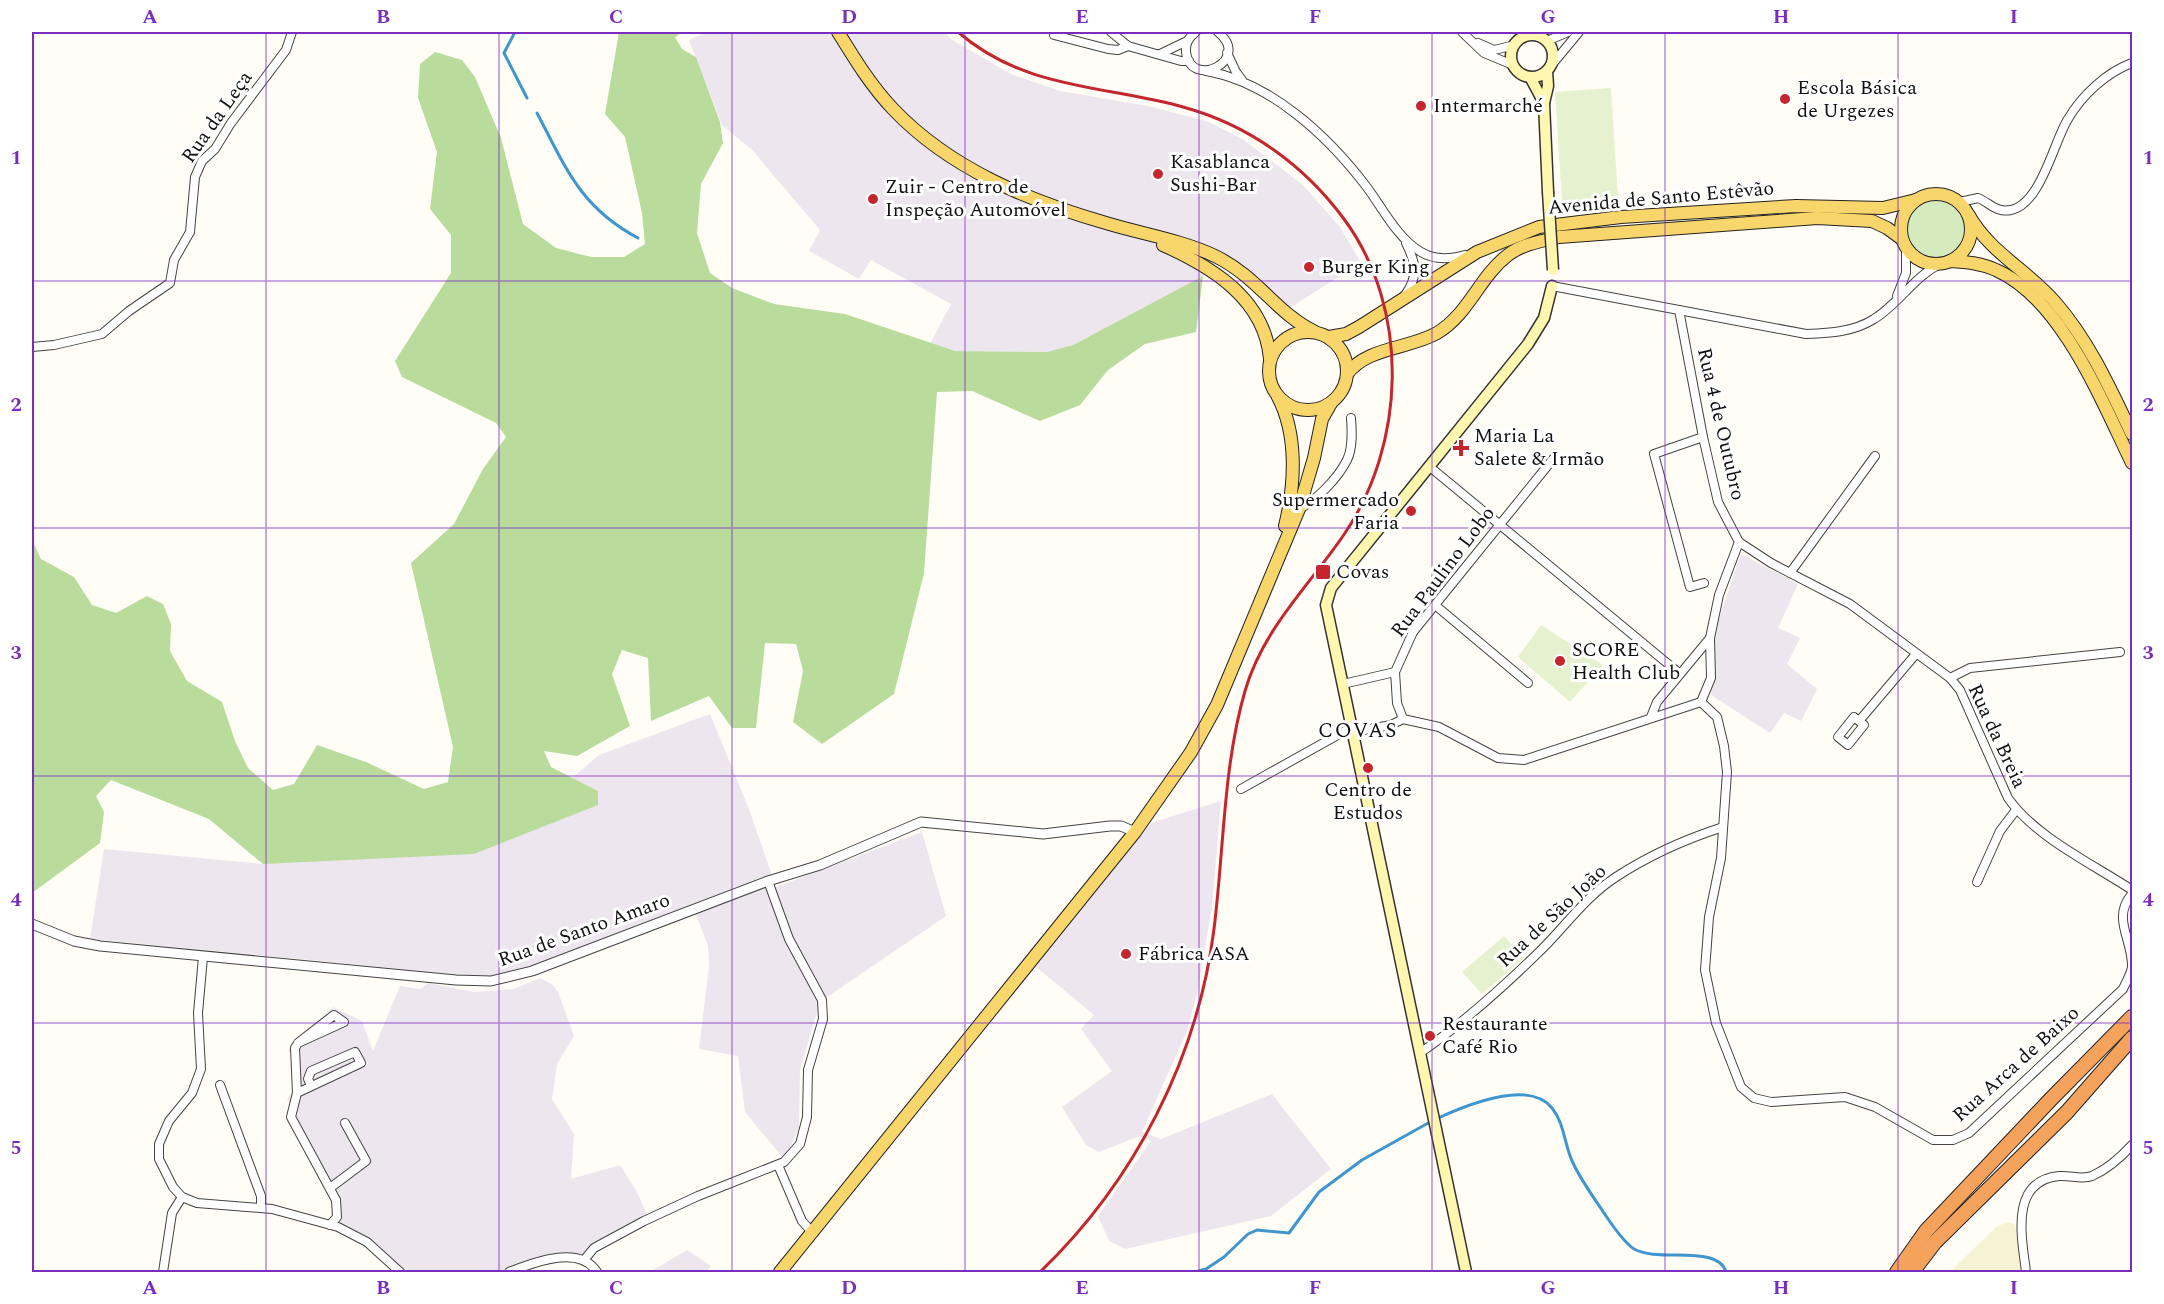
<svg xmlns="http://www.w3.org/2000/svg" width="2164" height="1304" font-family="Spectral,serif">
	<rect width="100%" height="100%" fill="#fffdf5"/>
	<g fill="#eee6ef">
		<polygon points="707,32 944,32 952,40 1011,74 1060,91 1148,106 1209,122 1244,140 1303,185 1340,227 1361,263 1291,307 1285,306 1221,254 1203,276 1073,345 1047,352 955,351 930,344 951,304 871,260 859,279 809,251 820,230 752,150 722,125 689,40"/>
		<polygon points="1741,554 1798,584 1778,628 1800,638 1787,664 1817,689 1801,721 1784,713 1770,733 1711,695 1716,627"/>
		<polygon points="710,714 749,809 776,887 922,832 946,916 820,1002 800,1070 799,1128 784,1159 745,1112 738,1056 699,1049 709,966 708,946 695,912 511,975 465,979 341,963 90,939 104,849 263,864 598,791 572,778 599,755"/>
		<polygon points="1221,801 1212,906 1198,990 1187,1031 1142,1132 1161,1139 1272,1094 1331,1169 1271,1216 1125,1249 1109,1241 1098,1216 1151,1141 1140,1136 1099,1152 1086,1145 1062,1107 1112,1071 1081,1029 1094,1015 1036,967 1151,823"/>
		<polygon points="540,978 553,985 558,992 574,1036 557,1064 552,1099 574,1134 571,1179 620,1165 637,1192 647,1215 648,1223 583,1255 512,1272 400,1272 366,1240 335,1226 340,1211 294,1120 293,1105 287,1100 293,1089 292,1056 288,1050 297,1038 333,1007 362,1021 373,1051 400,986 420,989 428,983 474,992 514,989"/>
		<polygon points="687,1250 711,1266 706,1272 650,1272"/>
	</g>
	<polygon fill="#f6f3d4" points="2007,1222 2015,1224 2022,1272 1950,1272 1996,1227"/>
	<circle fill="#d5ebbd" cx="1936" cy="229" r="28"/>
	<polygon fill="#b9dc9c" points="619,32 683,32 675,37 682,49 696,57 720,122 723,143 701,184 697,233 710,273 732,288 774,304 845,314 955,351 1047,352 1073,345 1203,276 1196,332 1145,344 1108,370 1080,405 1040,421 972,391 937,392 924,573 894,694 822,744 793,722 803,671 796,644 765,643 756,728 732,728 709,696 651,721 648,658 622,650 612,674 630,726 577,756 544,751 551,767 598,791 598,805 474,854 263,864 209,819 111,780 96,796 104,812 100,843 32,893 32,540 41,559 74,577 92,605 116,613 147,596 163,604 171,624 170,651 187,681 222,702 235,741 248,768 273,790 294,784 317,745 366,762 424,789 448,782 453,747 411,563 454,524 483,469 506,437 496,423 402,377 395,361 451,273 451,235 430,209 437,152 418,98 420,64 435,52 462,60 475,77 501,138 523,224 556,248 591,257 624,257 645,244 642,213 625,137 605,114"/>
	<g fill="#e6f2cf">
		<polygon points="1611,88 1618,197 1562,201 1555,92"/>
		<polygon points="1541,625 1603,665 1570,702 1518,657"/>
		<polygon points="1504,936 1524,958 1482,994 1462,972"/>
	</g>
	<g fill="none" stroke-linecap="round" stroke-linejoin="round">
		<g stroke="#3f96cf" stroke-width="3">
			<polyline points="515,32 504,53 527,98"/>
			<path d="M537,113c29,55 43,94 101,125"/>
			<path d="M1436,1119c28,-13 92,-41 116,-11 13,16 12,37 21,55 8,17 19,32 29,47 8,12 20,31 32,39 25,14 84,-5 92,23"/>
			<polyline points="1195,1272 1206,1269 1224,1257 1248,1234 1257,1230 1289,1233 1319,1192 1362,1160 1430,1122"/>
		</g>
		<defs>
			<g id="minor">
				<polyline points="1111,32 1128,46 1181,61 1189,61"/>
				<path d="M1196,32c-7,5 -11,11 -10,20 4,38 67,9 32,-20"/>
				<polyline points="1462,32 1484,53 1513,65"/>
				<polyline points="1054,35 1108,49 1118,50 1128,46"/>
				<polyline points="1547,41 1568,32"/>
				<polyline points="1478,43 1494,50 1515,45"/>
				<polyline points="1227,53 1236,72 1242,80"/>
				<polyline points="1160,54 1187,41"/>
				<polyline points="1550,67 1579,32"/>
				<path d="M1206,71c64,11 121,64 160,115 16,21 31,52 55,66 13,8 30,7 44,3"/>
				<path d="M1960,202l18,-4c12,5 18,15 33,12 30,-6 43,-69 57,-91 14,-24 39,-47 64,-56"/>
				<path d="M1552,286l254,48c23,-1 48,-2 68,-15 25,-15 40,-43 68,-56"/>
				<path d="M1405,295c14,-19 11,-32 1,-52"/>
				<polyline points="1897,296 1906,273 1906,246"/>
				<path d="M1679,310l24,127 15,65 21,40 32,21 79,41 100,74 10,12 48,108c27,39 85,66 124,92"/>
				<polyline points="32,347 54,345 102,334 129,311 170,283 174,260 190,232 195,177 202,161 215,149 231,123 286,50 292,32"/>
				<polyline points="1703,437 1654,454 1690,587 1704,583"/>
				<polyline points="1430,467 1679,673"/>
				<path d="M1299,509c18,-9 39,-31 48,-49 6,-12 5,-29 4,-42"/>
				<polyline points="1790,573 1875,456"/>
				<polyline points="1435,605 1528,683"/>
				<polyline points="1950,678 1970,668 2120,652"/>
				<polyline points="1343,684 1395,672"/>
				<path d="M1701,702l16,15 7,29 3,26 -6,86 -12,59 -4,53 11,53 25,64 13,11 17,4 74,-5 30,10 58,33h20l16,-7 154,-144c3,-7 8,-15 9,-22 1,-27 -21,-49 0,-73"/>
				<polyline points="1701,702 1711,678 1710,638 1719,595 1739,542"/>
				<polyline points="1651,717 1657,702 1710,638"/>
				<polyline points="1403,719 1439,727 1498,758 1524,760 1701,702"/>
				<polyline points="1403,719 1397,703 1395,672 1413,632 1553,459"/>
				<polyline points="1859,721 1864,725 1848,745 1838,737 1854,717 1859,721 1916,654"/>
				<polyline points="1353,732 1391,725 1403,719"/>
				<polyline points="1241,789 1352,727"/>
				<polyline points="1977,882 2000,831 2016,810"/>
				<polyline points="203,957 198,1013 201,1069 192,1093 169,1121 159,1144 159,1159 173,1187 182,1197 197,1203 272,1209 338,1227 367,1242 400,1272"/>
				<polyline points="298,1043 344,1022 334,1015 298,1043 295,1048 297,1093 291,1117 336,1200 337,1217 330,1225"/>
				<path d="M1420,1053c42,-29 81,-64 118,-100 26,-25 47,-56 78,-76 32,-21 70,-38 107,-50"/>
				<polyline points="220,1085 261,1196 261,1208"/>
				<polyline points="297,1093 361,1063 355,1052 311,1071 308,1079 311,1085"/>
				<polyline points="778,1165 802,1221 812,1232"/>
				<polyline points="330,1188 366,1161 345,1123"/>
				<polyline points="584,1260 594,1248 644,1221 698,1196 784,1162 800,1144 807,1117 808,1070 823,1019 822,1000 789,939 768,881"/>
				<polyline points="163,1272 172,1213 182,1197"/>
				<path d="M509,1272c24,-9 70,-28 88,0"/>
				<path d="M2026,1272c-4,-34 -17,-91 33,-96 11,-1 23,4 33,0 16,-7 29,-19 40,-31"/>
			</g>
			<polyline id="tertiary" points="32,924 74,941 100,946 456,980 491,981 532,971 768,881 820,865 921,822 1043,834 1110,826 1121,826 1135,832"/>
			<g id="secondary">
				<circle cx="1532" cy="56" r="21"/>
				<polyline points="1547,71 1548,86 1544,103 1548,192"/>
				<polyline points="1530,77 1544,103"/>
				<polyline points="1466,1272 1326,605 1331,588 1528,344 1544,318 1552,286"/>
			</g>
			<g id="primary">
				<path d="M838,32c16,26 33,54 55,77 57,60 136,92 213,114 36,11 75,17 109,33 43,21 61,57 100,76"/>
				<circle cx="1936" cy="229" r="35"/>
				<path d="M1968,214c22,39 58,55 87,88 34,39 55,86 77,132"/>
				<path d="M1163,245c49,22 102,54 107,114"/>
				<path d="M1950,261c16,1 31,2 46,9 66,29 106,132 136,193"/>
				<circle cx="1308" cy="371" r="39"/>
				<polyline points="1329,337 1346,334 1359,327 1477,252 1539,227 1621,217 1796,206 1883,208 1916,200"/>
				<path d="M1347,374c20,-27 62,-25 90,-41 32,-19 42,-56 71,-78 14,-11 34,-14 51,-18l258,-19 55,3 15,7 15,11"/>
				<path d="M1278,397c20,38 17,88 7,129"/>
				<polyline points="780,1272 1135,832 1191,752 1217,705 1299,509 1314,458 1322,419 1331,403"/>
			</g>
			<g id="motorway">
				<polyline points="1897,1272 1926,1231 2051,1099 2132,1017"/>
				<polyline points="1912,1272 1935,1242 2067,1112 2132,1038"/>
			</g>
		</defs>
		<use href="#minor" stroke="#444" stroke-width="10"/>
		<use href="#tertiary" stroke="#444" stroke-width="11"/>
		<use href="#secondary" stroke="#333" stroke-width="13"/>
		<use href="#primary" stroke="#222" stroke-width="14"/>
		<use href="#motorway" stroke="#222" stroke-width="16"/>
		<use href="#minor" stroke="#fff" stroke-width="8"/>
		<use href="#tertiary" stroke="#fff" stroke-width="9"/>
		<use href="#secondary" stroke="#fff6b0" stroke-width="10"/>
		<use href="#primary" stroke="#f9d66b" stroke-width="12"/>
		<use href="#motorway" stroke="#f5a25d" stroke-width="14"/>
		<path stroke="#c4262e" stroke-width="3" d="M958,32c67,58 146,53 225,75 66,18 121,58 161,112 67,91 62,226 -1,317 -35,51 -80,93 -98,155 -22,76 -21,159 -31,238 -16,129 -80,253 -174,343"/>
		<defs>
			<polyline id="secondary-bridge" points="1548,192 1553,270"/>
		</defs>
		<use href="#secondary-bridge" stroke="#333" stroke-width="13" stroke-linecap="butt"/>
		<use href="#secondary-bridge" stroke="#fff6b0" stroke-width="10"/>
	</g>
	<path fill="none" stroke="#7b2cbf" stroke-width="1.5" stroke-opacity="0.55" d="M266,32v1240M499,32v1240M732,32v1240M965,32v1240M1199,32v1240M1432,32v1240M1665,32v1240M1898,32v1240M32,281h2100M32,528h2100M32,776h2100M32,1023h2100"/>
	<g fill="#c4262e" stroke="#fff" stroke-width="2">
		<circle cx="1785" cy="99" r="6"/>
		<circle cx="1421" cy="106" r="6"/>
		<circle cx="1158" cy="174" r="6"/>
		<circle cx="873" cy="199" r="6"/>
		<circle cx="1309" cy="267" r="6"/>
		<path d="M1458 439h6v6h6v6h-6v6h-6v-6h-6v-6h6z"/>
		<circle cx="1411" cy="511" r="6"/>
		<rect x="1315" y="564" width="16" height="16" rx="3"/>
		<circle cx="1560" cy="661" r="6"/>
		<circle cx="1368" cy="768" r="6"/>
		<circle cx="1126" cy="954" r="6"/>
		<circle cx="1430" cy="1036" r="6"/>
	</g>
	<g text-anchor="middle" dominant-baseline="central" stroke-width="6" stroke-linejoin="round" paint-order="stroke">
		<g font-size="20" fill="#111" stroke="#fff" text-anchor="start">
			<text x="1797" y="88">Escola Básica<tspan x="1797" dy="23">de Urgezes</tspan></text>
			<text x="1433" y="106">Intermarché</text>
			<text x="1170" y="162">Kasablanca<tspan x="1170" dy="23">Sushi-Bar</tspan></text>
			<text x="885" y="187">Zuir - Centro de<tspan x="885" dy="23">Inspeção Automóvel</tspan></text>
			<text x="1321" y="267">Burger King</text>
			<text x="1474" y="436">Maria La<tspan x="1474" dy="23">Salete &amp; Irmão</tspan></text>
			<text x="1399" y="500" text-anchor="end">Supermercado<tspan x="1399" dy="23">Faria</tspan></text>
			<text x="1336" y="572">Covas</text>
			<text x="1572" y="650">SCORE<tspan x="1572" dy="23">Health Club</tspan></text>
			<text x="1368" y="790" text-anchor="middle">Centro de<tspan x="1368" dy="23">Estudos</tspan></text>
			<text x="1138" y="954">Fábrica ASA</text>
			<text x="1442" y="1024">Restaurante<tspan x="1442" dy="23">Café Rio</tspan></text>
		</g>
		<g font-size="20" fill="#111" stroke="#fff">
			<text transform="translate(217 117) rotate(-55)">Rua da Leça</text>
			<text transform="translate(1661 198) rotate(-5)">Avenida de Santo Estêvão</text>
			<text transform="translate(1721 424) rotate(77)">Rua 4 de Outubro</text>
			<text transform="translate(1443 572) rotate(-53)">Rua Paulino Lobo</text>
			<text transform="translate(1997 736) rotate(65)">Rua da Breia</text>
			<text transform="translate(1552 916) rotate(-43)">Rua de São João</text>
			<text transform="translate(584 930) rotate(-20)">Rua de Santo Amaro</text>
			<text transform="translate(2016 1064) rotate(-42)">Rua Arca de Baixo</text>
		</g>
		<g font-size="21" letter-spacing="1.5" fill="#111" stroke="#fff">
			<text x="1358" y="731">COVAS</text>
		</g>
	</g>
	<rect width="2164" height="1304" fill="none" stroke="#ffffff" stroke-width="66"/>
	<rect x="33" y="33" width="2098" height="1238" fill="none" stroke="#7b2cbf" stroke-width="2"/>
	<g font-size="20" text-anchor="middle" font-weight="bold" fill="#7b2cbf">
		<text x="150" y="23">A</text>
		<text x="383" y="23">B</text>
		<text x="616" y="23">C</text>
		<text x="849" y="23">D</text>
		<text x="1082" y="23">E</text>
		<text x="1315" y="23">F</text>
		<text x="1548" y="23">G</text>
		<text x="1781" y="23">H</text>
		<text x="2014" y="23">I</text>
		<text x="16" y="164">1</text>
		<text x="2148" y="164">1</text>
		<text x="16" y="411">2</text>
		<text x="2148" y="411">2</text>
		<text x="16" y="659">3</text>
		<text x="2148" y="659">3</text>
		<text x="16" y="906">4</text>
		<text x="2148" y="906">4</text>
		<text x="16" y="1154">5</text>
		<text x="2148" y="1154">5</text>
		<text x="150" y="1294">A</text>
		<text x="383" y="1294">B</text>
		<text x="616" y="1294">C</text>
		<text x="849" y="1294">D</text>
		<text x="1082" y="1294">E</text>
		<text x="1315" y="1294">F</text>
		<text x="1548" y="1294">G</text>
		<text x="1781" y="1294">H</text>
		<text x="2014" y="1294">I</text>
	</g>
</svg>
